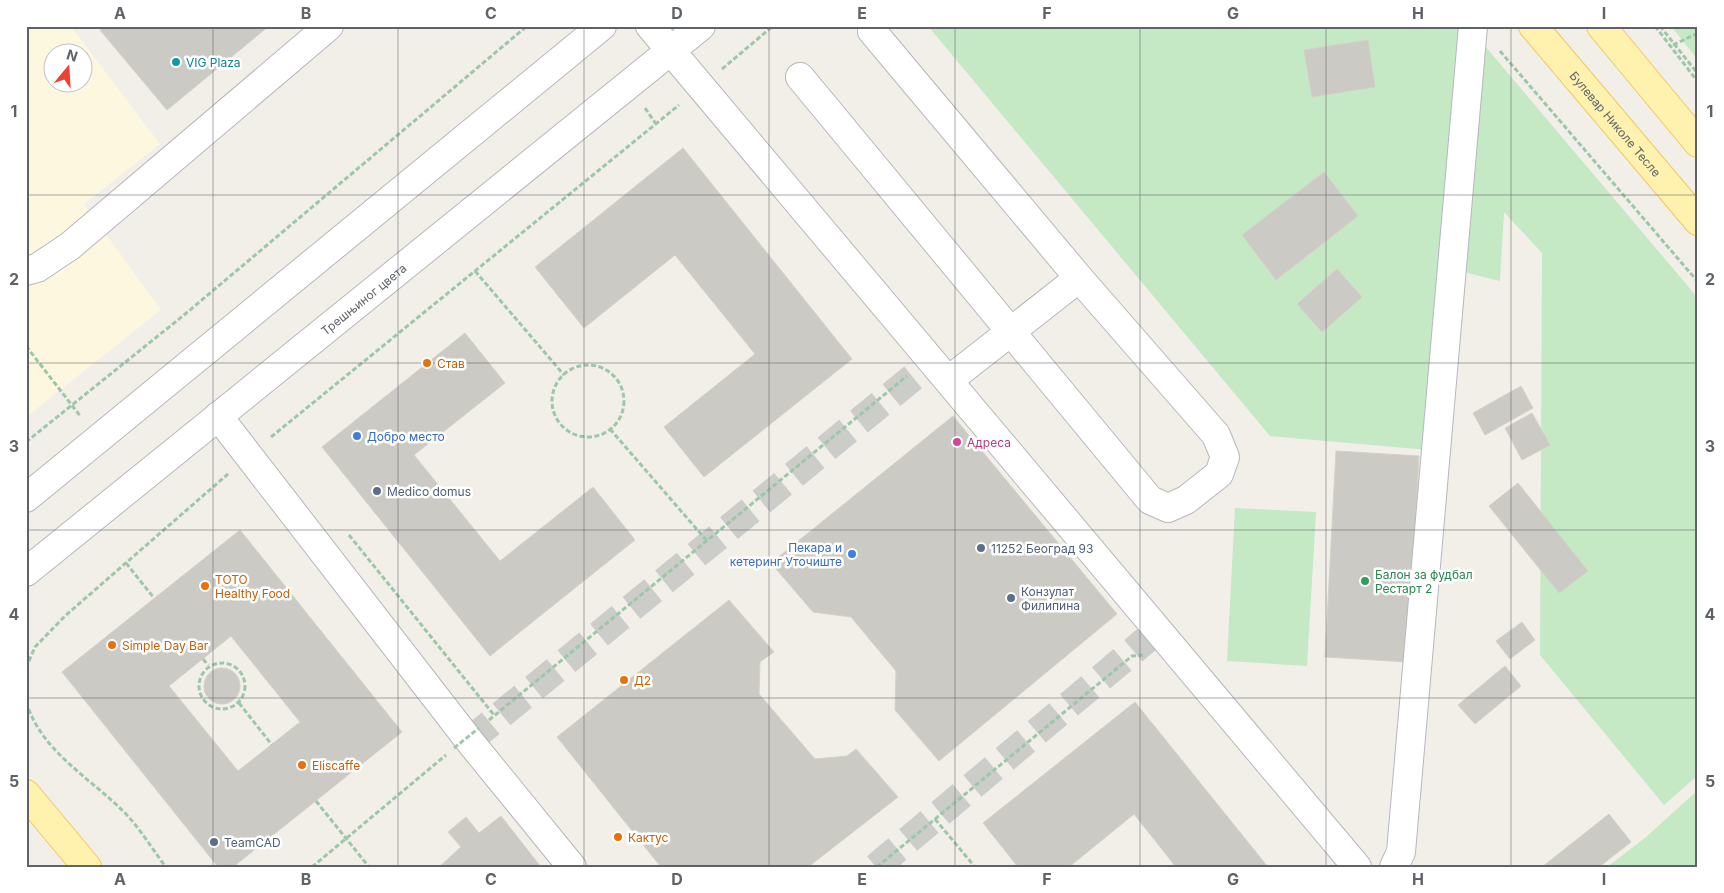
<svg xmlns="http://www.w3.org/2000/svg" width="1724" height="893" font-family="Inter,sans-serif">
	<rect width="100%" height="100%" fill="#f1efe8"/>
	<path fill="#fef7e0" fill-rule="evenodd" d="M26,26h45l89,118 -76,60 77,106 -135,107zM52,52h30v30h-30z"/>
	<g fill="#c5e8c5">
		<polygon points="928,26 1468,26 1698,298 1698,775 1664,805 1540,655 1542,253 1504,212 1500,281 1439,266 1428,450 1270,436"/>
		<polygon points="1671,26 1698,26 1698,60"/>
		<polygon points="1235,508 1316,512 1307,666 1227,661"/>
		<polygon points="1698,790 1698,867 1607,867 1645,838"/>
	</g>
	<g fill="#cccac5" stroke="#d6d1c6" fill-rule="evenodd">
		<polygon points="105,26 269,26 167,110 100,30"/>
		<polygon points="1368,40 1375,87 1312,97 1304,50"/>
		<polygon points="683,148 852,359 704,477 664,427 755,354 675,255 584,328 535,267"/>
		<polygon points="1324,172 1358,216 1276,280 1242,235"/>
		<polygon points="1337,269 1362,297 1322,332 1297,304"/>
		<polygon points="465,333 505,383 414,455 500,561 593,487 635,540 490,656 322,447"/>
		<polygon points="1521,386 1533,408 1485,435 1473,413"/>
		<polygon points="1532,413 1550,445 1522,460 1505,428"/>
		<polygon points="953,416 1117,614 939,761 895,710 896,671 851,617 813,612 771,563"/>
		<polygon points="1336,451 1419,456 1408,662 1325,657"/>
		<polygon points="1518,483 1588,571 1559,593 1489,506"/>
		<path d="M240,530l162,202 -169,135h-15l-156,-195zM231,636l69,86 -62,49 -69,-85z"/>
		<polygon points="729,600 774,652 760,662 759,694 815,759 847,756 856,749 898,797 808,867 661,867 557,737"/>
		<polygon points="1522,622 1535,640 1510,659 1496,641"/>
		<polygon points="1505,666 1521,686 1475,724 1458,705"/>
		<circle cx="222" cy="686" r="18"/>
		<polygon points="1135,702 1268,867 1176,867 1134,814 1069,867 1018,867 983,823"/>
		<polygon points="1609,814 1631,842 1599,867 1542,867"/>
		<polygon points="501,816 541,867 439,867 461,847 448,832 466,817 479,833"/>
	</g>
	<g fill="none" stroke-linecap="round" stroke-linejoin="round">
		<g stroke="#ccccc8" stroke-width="28" stroke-dasharray="28 14" stroke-linecap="butt">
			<polyline points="469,741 933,361"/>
			<polyline points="876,867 1158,630"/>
		</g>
		<defs>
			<g id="minor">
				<polyline points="650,26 1357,867"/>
				<polyline points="800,77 1150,500 1168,508 1186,500 1219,474 1225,457 1216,435 1079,278 872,31"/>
				<polyline points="26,271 37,268 70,246 329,26"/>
				<polyline points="949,380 1079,278"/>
				<polyline points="218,416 471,743 572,867"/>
				<polyline points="26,498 602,26"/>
				<path id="s1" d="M26,572l675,-546"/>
				<polyline points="1394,867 1401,852 1473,26"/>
			</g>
			<g id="major">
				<path id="s2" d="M1533,26l165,195"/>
				<polyline points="1601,26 1698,143"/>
				<polyline points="26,794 87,867"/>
			</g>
		</defs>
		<use href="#minor" stroke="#b5b8bc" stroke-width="30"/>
		<use href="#major" stroke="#f2c960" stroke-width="30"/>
		<g stroke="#9cc7a9" stroke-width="3" stroke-dasharray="5 2.5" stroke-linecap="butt">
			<polyline points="1655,26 1698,82"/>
			<polyline points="1660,26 1698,74"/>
			<polyline points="1673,45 1698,33"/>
			<polyline points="1500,51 1698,282"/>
			<polyline points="722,69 773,26"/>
			<polyline points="645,108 656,124"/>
			<polyline points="475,271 564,375"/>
			<polyline points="26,346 81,417"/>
			<circle cx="588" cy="401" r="36"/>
			<polyline points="610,429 707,541"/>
			<polyline points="271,437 679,105"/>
			<polyline points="26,442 184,315 527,26"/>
			<polyline points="349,535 494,715"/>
			<polyline points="126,563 154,598"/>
			<polyline points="203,659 208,665"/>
			<circle cx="222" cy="686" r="23"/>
			<polyline points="26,668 35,647 65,616 228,474"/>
			<path d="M26,702c16,50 63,75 98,110 16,16 28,37 42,55"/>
			<polyline points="239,703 272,745"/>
			<polyline points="489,720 907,376"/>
			<polyline points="316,801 369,867"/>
			<polyline points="935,819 975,867"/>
			<polyline points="312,867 446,755"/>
			<polyline points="877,867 1132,656 1143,655"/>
		</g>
		<use href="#minor" stroke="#fff" stroke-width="28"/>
		<use href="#major" stroke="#fff2af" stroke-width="28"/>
		<polyline stroke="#9cc7a9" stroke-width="3" stroke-dasharray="5 2.5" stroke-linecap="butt" points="454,748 479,728"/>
	</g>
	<path fill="none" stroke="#5f6368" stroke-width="1" stroke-opacity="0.55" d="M213,26v841M398,26v841M584,26v841M769,26v841M955,26v841M1140,26v841M1326,26v841M1511,26v841M26,195h1672M26,363h1672M26,530h1672M26,698h1672"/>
	<circle fill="#0f9aa8" stroke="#fff" stroke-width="2" cx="176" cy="62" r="5"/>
	<g fill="#e8710a" stroke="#fff" stroke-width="2">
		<circle cx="427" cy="363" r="5"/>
		<circle cx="205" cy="586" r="5"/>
		<circle cx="112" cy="645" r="5"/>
		<circle cx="624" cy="680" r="5"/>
		<circle cx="302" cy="765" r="5"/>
		<circle cx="618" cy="837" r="5"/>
	</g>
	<g fill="#3f7fe0" stroke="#fff" stroke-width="2">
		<circle cx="357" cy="436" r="5"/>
		<circle cx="852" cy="554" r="5"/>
	</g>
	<circle fill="#d1479c" stroke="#fff" stroke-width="2" cx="957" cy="442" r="5"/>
	<g fill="#5c6f8a" stroke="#fff" stroke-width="2">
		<circle cx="377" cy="491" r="5"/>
		<circle cx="981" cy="548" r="5"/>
		<circle cx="1011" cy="598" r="5"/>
		<circle cx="214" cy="842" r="5"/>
	</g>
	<circle fill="#2e9e5b" stroke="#fff" stroke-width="2" cx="1365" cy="581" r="5"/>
	<g text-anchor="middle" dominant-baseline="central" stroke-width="5" stroke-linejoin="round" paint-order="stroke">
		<g font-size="12" fill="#0d838f" stroke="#fff" text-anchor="start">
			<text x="186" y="62">VIG Plaza</text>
		</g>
		<g font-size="12" fill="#5f6368" stroke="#fff">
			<text stroke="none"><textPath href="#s2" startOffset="128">Булевар Николе Тесле</textPath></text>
			<text stroke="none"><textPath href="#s1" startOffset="434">Трешњиног цвета</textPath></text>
		</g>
		<g font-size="12" fill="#c56008" stroke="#fff" text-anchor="start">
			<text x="437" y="363">Став</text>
			<text x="215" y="579">TOTO<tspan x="215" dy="14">Healthy Food</tspan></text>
			<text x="122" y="645">Simple Day Bar</text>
			<text x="634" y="680">Д2</text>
			<text x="312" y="765">Eliscaffe</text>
			<text x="628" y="837">Кактус</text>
		</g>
		<g font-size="12" fill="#366cbe" stroke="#fff" text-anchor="start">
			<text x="367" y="436">Добро место</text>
			<text x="842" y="547" text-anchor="end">Пекара и<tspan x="842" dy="14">кетеринг Уточиште</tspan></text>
		</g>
		<g font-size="12" fill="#b23c85" stroke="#fff" text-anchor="start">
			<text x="967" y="442">Адреса</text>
		</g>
		<g font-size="12" fill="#4e5e75" stroke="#fff" text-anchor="start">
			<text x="387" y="491">Medico domus</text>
			<text x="991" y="548">11252 Београд 93</text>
			<text x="1021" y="591">Конзулат<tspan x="1021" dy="14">Филипина</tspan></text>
			<text x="224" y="842">TeamCAD</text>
		</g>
		<g font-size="12" fill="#27864d" stroke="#fff" text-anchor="start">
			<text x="1375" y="574">Балон за фудбал<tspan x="1375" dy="14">Рестарт 2</tspan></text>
		</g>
	</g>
	<rect width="1724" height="893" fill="none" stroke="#ffffff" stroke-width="55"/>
	<g transform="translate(68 68) rotate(18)"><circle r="24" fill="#ffffff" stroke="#bfc1c3"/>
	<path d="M0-4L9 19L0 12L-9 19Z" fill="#ea4335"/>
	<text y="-8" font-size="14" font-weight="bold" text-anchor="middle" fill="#5f6368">N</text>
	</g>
	<rect x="28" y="28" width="1668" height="838" fill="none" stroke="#5f6368" stroke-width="2"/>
	<g font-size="16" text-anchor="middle" font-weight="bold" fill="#5f6368">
		<text x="120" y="19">A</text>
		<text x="306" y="19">B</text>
		<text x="491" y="19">C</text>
		<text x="677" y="19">D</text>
		<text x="862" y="19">E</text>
		<text x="1047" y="19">F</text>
		<text x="1233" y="19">G</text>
		<text x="1418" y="19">H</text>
		<text x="1604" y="19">I</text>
		<text x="14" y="117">1</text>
		<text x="1710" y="117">1</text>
		<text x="14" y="285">2</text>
		<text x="1710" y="285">2</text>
		<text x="14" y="452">3</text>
		<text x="1710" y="452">3</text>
		<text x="14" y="620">4</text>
		<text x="1710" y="620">4</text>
		<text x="14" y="787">5</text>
		<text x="1710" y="787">5</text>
		<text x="120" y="885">A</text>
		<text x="306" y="885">B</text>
		<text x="491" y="885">C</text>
		<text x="677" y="885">D</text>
		<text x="862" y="885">E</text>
		<text x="1047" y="885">F</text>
		<text x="1233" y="885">G</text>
		<text x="1418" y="885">H</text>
		<text x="1604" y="885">I</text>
	</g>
</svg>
